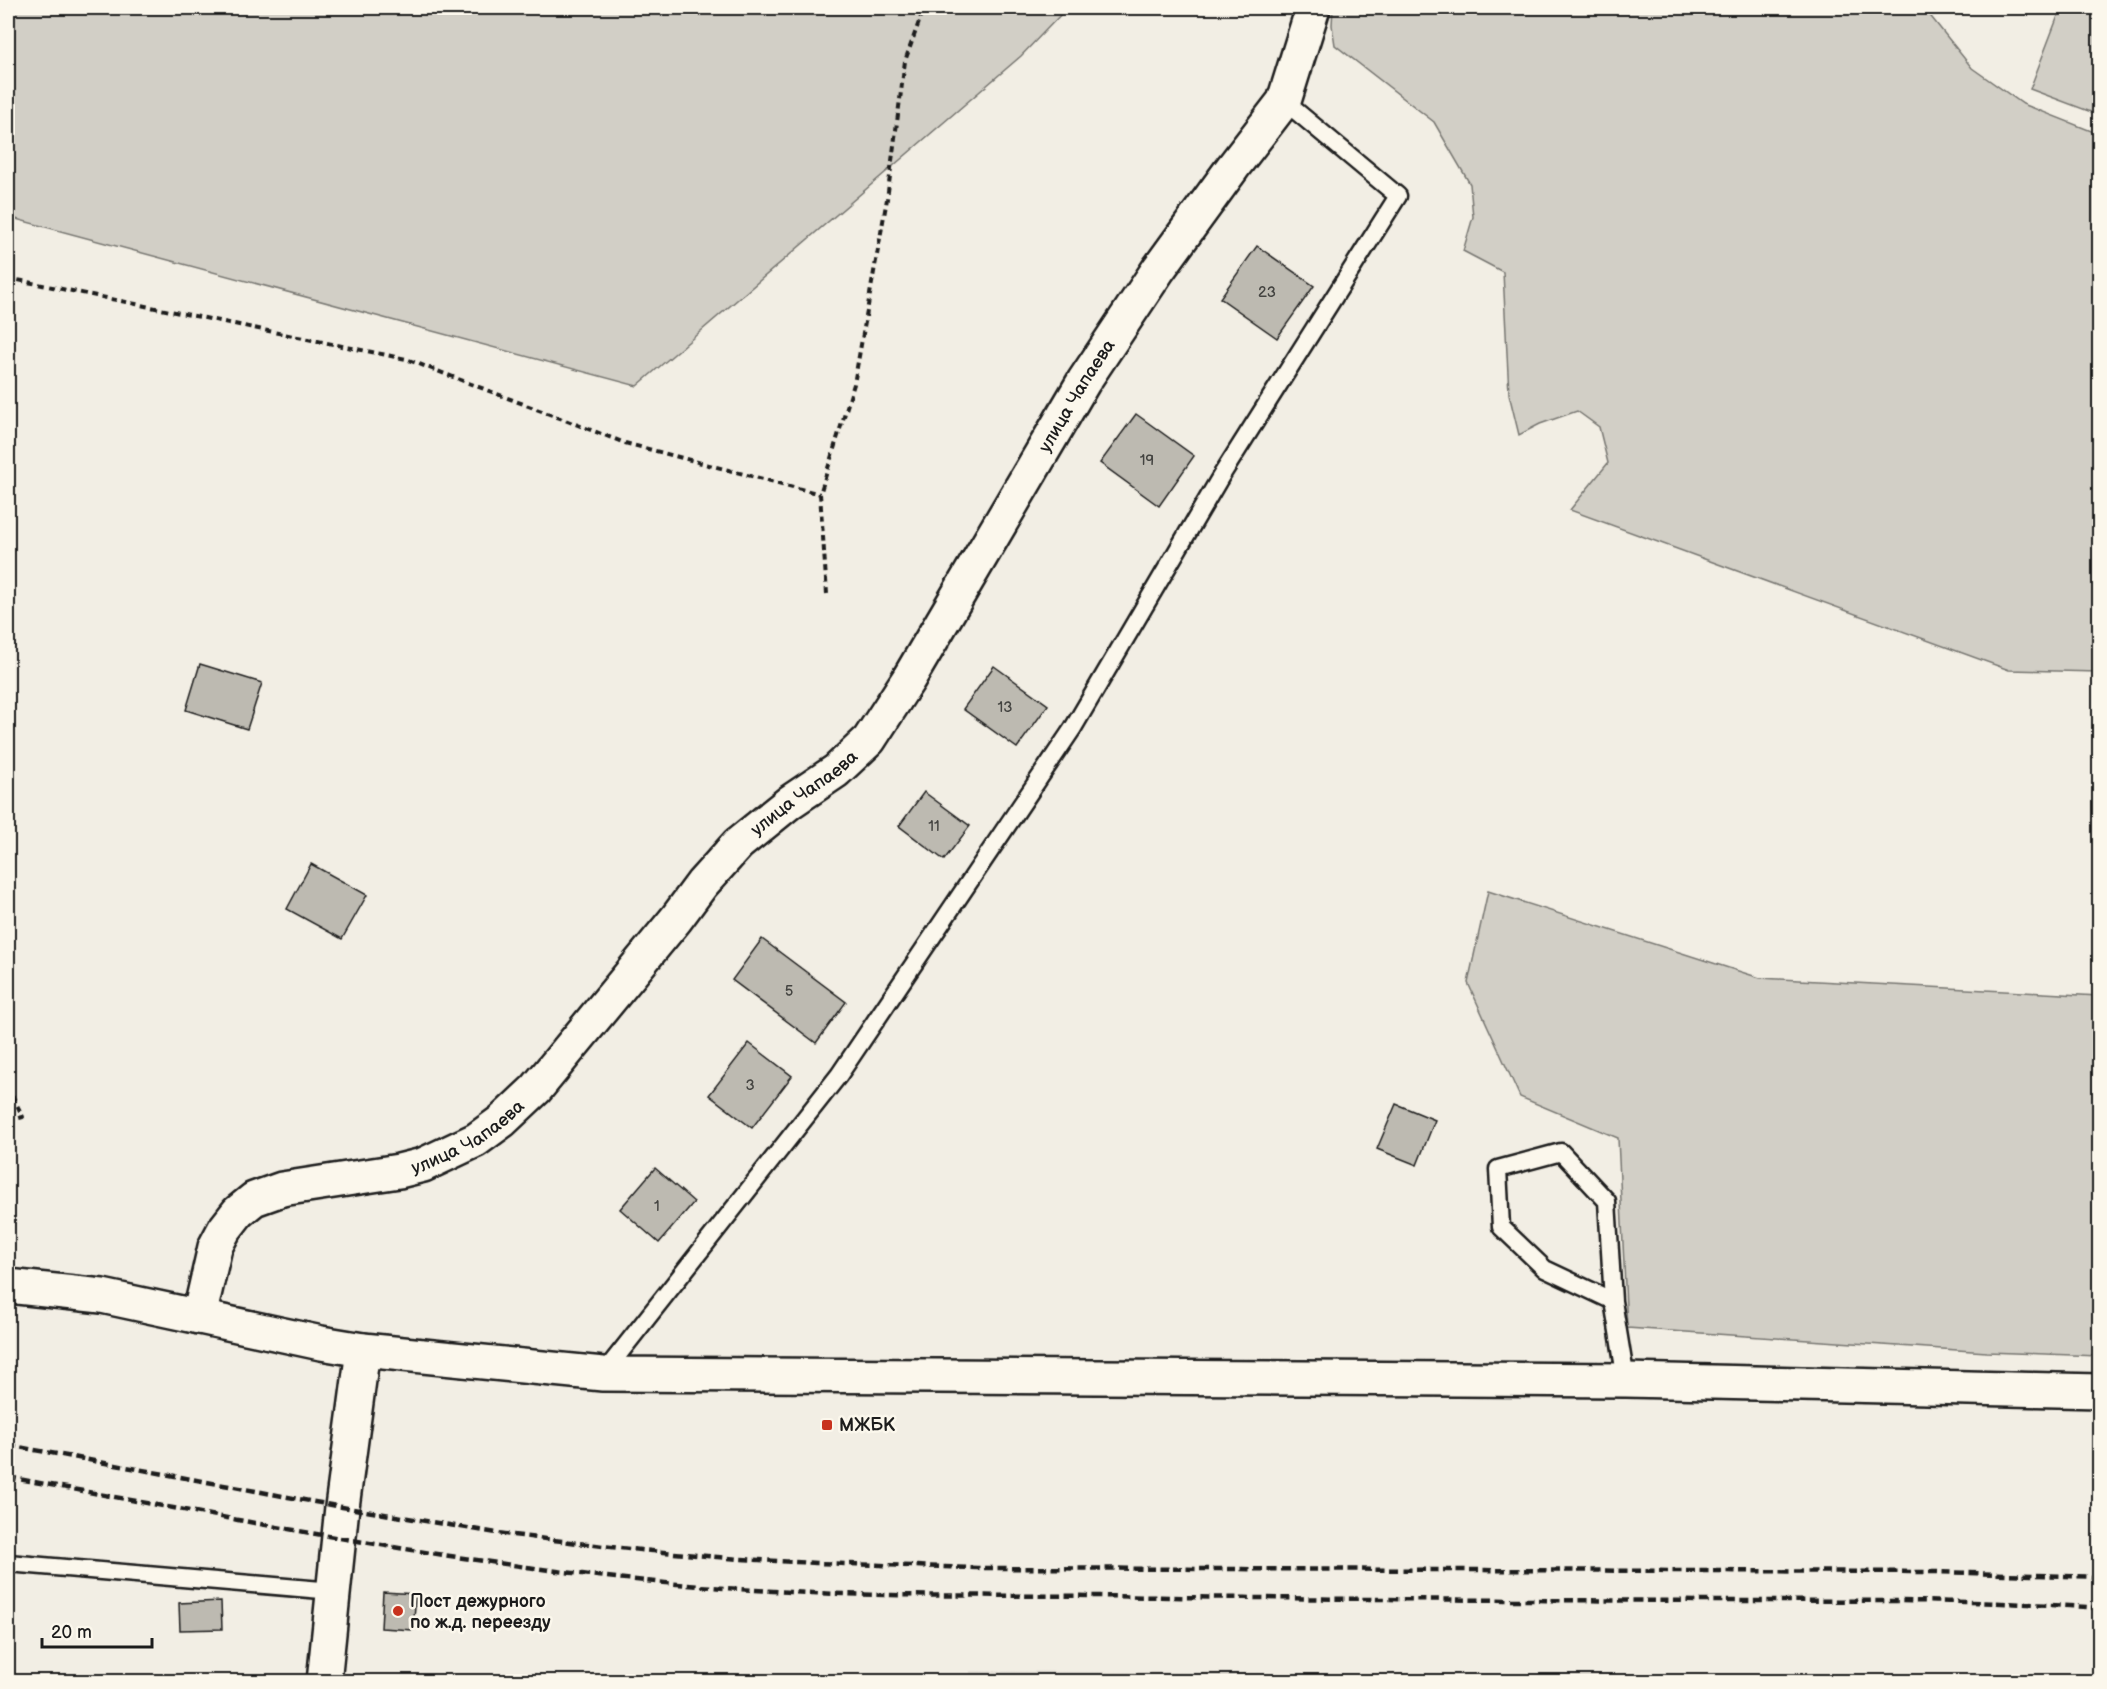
<svg xmlns="http://www.w3.org/2000/svg" width="2107" height="1689" font-family="'Balsamiq Sans',sans-serif">
	<rect width="100%" height="100%" fill="#f2eee4"/>
	<filter id="ink" filterUnits="userSpaceOnUse"><feTurbulence type="fractalNoise" baseFrequency=".0167" numOctaves="2"/><feDisplacementMap in="SourceGraphic" scale="12" xChannelSelector="R" yChannelSelector="G"/><feConvolveMatrix kernelMatrix="1 2 1 2 8 2 1 2 1" color-interpolation-filters="sRGB"/></filter>
	<g filter="url(#ink)">
		<polygon fill="#e2ded5" points="970,1671 2099,1678 2100,1681 970,1682"/>
		<g fill="#d2cfc6" stroke="#777671" stroke-width="1.5">
			<polygon points="8,8 1067,8 1021,56 637,386 16,219 8,223"/>
			<polygon points="1333,8 1924,8 1972,68 2023,104 2099,134 2099,672 2009,670 1570,510 1608,463 1599,427 1577,411 1540,424 1519,435 1509,394 1503,272 1463,251 1473,217 1470,184 1434,122 1335,45 1332,25"/>
			<polygon points="2061,8 2099,8 2099,115 2030,89"/>
			<polygon points="1488,891 1760,978 2099,996 2099,1356 1987,1352 1627,1328 1618,1138 1520,1097 1468,983"/>
		</g>
		<g fill="#bdbab1" stroke="#1c1c1c" stroke-width="1.5">
			<polygon points="1257,246 1314,286 1277,338 1220,298"/>
			<polygon points="1136,414 1194,456 1159,506 1100,463"/>
			<polygon points="200,664 262,683 247,729 186,710"/>
			<polygon points="994,666 1048,705 1017,748 963,709"/>
			<polygon points="924,792 970,826 944,860 899,826"/>
			<polygon points="311,864 367,895 342,939 287,909"/>
			<polygon points="762,939 846,1002 816,1043 732,980"/>
			<polygon points="749,1043 792,1076 752,1128 709,1095"/>
			<polygon points="1396,1104 1435,1120 1417,1165 1377,1149"/>
			<polygon points="655,1168 694,1202 659,1243 620,1209"/>
			<polygon points="383,1592 416,1594 413,1630 381,1628"/>
			<polygon points="221,1601 222,1629 180,1630 179,1603"/>
		</g>
		<g fill="none" stroke-linecap="round" stroke-linejoin="round">
			<defs>
				<g id="lane">
					<polyline points="1613,1301 1545,1269 1501,1227 1498,1169 1561,1152 1607,1201 1613,1301 1626,1380"/>
					<polyline points="603,1374 839,1075 1073,728 1221,476 1398,196 1284,101"/>
					<polyline points="8,1563 333,1591"/>
				</g>
				<g id="street">
					<path id="s1" d="M199,1317l16,-70 9,-17 14,-18 16,-13 28,-10 117,-18 24,-6 53,-25 26,-19 34,-32 140,-170 26,-35 36,-40 52,-42 46,-31 33,-31 39,-60 176,-299 74,-111 75,-103 51,-66 29,-93"/>
					<polyline points="324,1682 342,1507 363,1350"/>
				</g>
				<polyline id="secondary" points="8,1286 102,1296 321,1343 363,1350 603,1374 1626,1380 2100,1391"/>
			</defs>
			<use href="#lane" stroke="#1c1c1c" stroke-width="21"/>
			<use href="#street" stroke="#1c1c1c" stroke-width="38"/>
			<use href="#secondary" stroke="#1c1c1c" stroke-width="38"/>
			<g stroke="#1c1c1c" stroke-width="4" stroke-dasharray="6 4.5" stroke-linecap="butt">
				<polyline points="8,278 406,359 625,443 820,494"/>
				<polyline points="827,594 820,494 854,384 887,199 905,61 924,8"/>
				<polyline points="8,1087 23,1117 8,1121"/>
			</g>
			<use href="#lane" stroke="#fbf7ec" stroke-width="16"/>
			<use href="#street" stroke="#fbf7ec" stroke-width="33"/>
			<use href="#secondary" stroke="#fbf7ec" stroke-width="33"/>
			<g stroke="#1c1c1c" stroke-width="4.5" stroke-dasharray="9 4.5" stroke-linecap="butt">
				<polyline points="8,1445 342,1507 497,1533 619,1548 740,1559 816,1563 977,1568 1937,1572 2100,1577"/>
				<path d="M8,1477c259,48 518,102 782,115 102,5 205,3 306,4 208,3 416,4 623,5 127,0 254,-2 381,7"/>
			</g>
		</g>
	</g>
	<g fill="#c8321e" stroke="#fbf7ec" stroke-width="2">
		<rect x="821" y="1419" width="12" height="12" rx="3"/>
		<circle cx="398" cy="1611" r="6"/>
	</g>
	<g text-anchor="middle" dominant-baseline="central" stroke-width="5" stroke-linejoin="round" paint-order="stroke">
		<g font-size="15" fill="#444441">
			<text x="1267" y="292">23</text>
			<text x="1147" y="460">19</text>
			<text x="1005" y="707">13</text>
			<text x="934" y="826">11</text>
			<text x="789" y="991">5</text>
			<text x="750" y="1085">3</text>
			<text x="657" y="1206">1</text>
		</g>
		<g font-size="18" fill="#1c1c1c" stroke="#fbf7ec">
			<text stroke="none"><textPath href="#s1" startOffset="1332">улица Чапаева</textPath></text>
			<text stroke="none"><textPath href="#s1" startOffset="846">улица Чапаева</textPath></text>
			<text stroke="none"><textPath href="#s1" startOffset="360">улица Чапаева</textPath></text>
		</g>
		<g font-size="18" font-weight="bold" fill="#1c1c1c" stroke="#fbf7ec" text-anchor="start">
			<text x="839" y="1425">МЖБК</text>
			<text x="410" y="1601">Пост дежурного<tspan x="410" dy="21">по ж.д. переезду</tspan></text>
		</g>
	</g>
	<rect width="2107" height="1689" fill="none" stroke="#fbf7ec" stroke-width="30"/>
	<rect x="15" y="15" width="2077" height="1659" fill="none" stroke="#1c1c1c" stroke-width="2" filter="url(#ink)"/>
	<path d="M42 1638v9h110v-9" fill="none" stroke="#1c1c1c" stroke-width="3"/>
	<text x="51" y="1638" font-size="18" fill="#1c1c1c" stroke="#fbf7ec" stroke-width="4.5" paint-order="stroke">20 m</text>
</svg>
